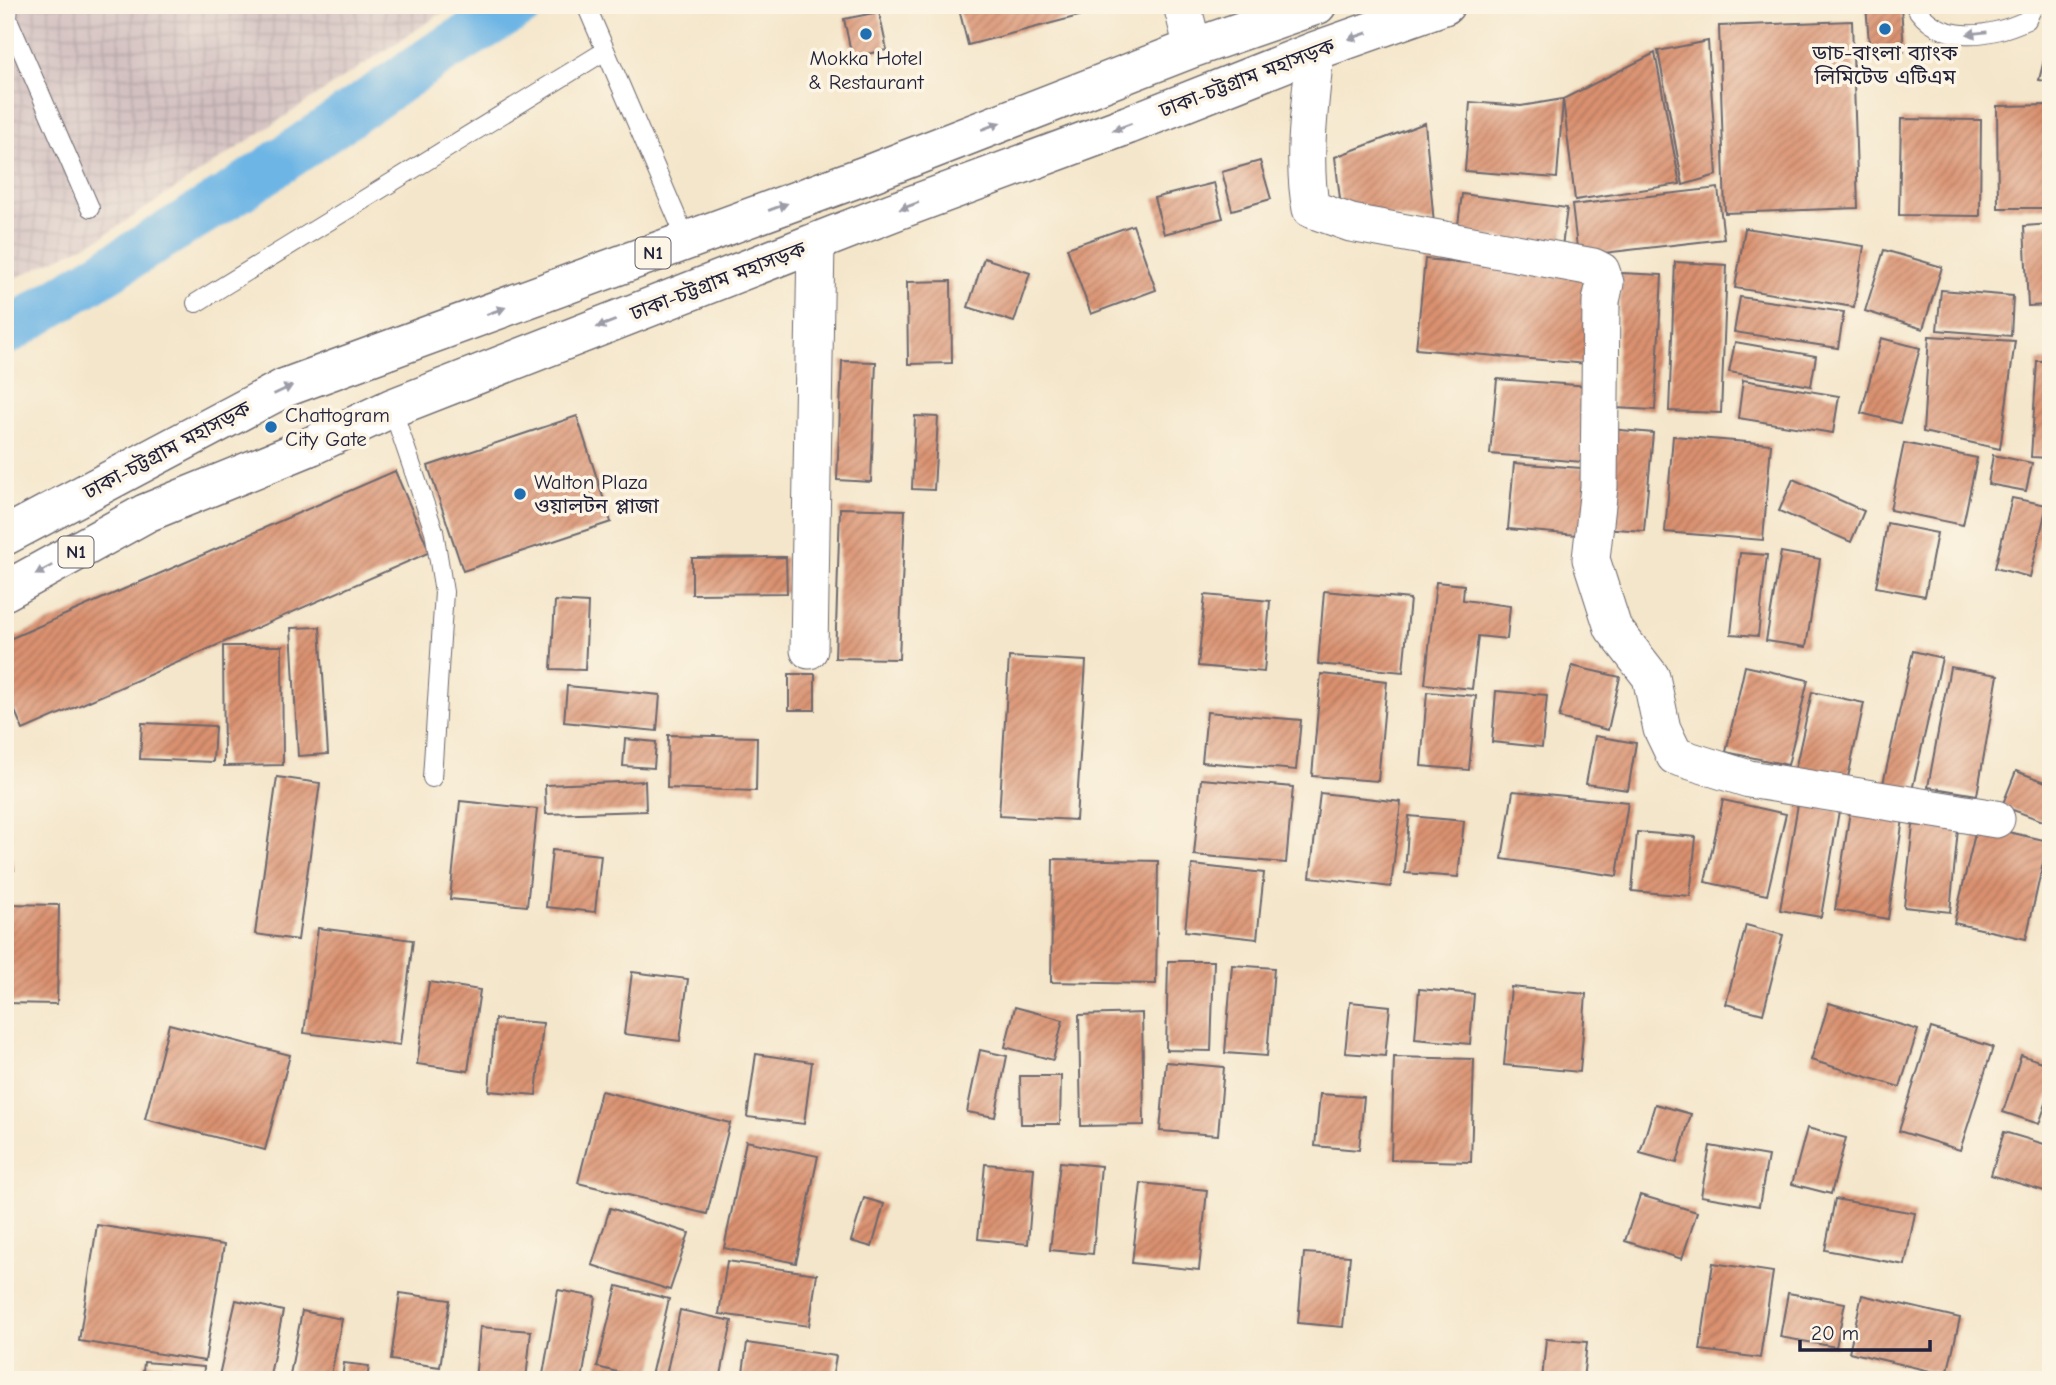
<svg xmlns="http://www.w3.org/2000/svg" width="2056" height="1385" font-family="'Comic Neue','Noto Sans Bengali',sans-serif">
	<defs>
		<pattern id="industrial-grid" width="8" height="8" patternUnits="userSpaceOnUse" patternTransform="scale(1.75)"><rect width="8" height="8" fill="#d2bfc0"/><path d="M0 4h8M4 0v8" fill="none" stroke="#b4a4a6"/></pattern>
		<pattern id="building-hatch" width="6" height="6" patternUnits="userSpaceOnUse" patternTransform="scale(1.75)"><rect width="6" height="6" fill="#da9170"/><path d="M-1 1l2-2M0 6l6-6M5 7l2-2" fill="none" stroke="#b0765d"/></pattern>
	</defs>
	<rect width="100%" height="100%" fill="#fcf5e5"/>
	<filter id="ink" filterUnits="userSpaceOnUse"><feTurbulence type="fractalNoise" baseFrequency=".0143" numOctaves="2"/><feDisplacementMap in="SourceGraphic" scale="14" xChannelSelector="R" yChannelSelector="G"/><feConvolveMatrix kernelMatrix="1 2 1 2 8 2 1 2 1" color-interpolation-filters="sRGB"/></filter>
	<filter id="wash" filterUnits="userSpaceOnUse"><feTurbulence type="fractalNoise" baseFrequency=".00686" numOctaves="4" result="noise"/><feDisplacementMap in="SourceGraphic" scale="28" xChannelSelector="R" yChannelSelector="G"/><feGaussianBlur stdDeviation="1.57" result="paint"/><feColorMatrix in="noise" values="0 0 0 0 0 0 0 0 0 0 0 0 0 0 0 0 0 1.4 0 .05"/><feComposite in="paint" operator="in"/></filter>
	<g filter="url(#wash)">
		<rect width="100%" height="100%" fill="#f4e6ca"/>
		<polygon fill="url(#industrial-grid)" points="5,5 454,5 102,237 5,283"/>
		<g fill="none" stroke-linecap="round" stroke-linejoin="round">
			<polyline stroke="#6db5e5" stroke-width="46" points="5,333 240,189 441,52 521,5"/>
		</g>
		<g id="blocks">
			<g fill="url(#building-hatch)">
				<polygon points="958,5 1117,5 1117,6 968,45"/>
				<polygon points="1866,5 1901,5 1904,52 1870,55"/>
				<polygon points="879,12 887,50 852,57 844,19"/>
				<polygon points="1852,21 1858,208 1725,213 1719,26"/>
				<polygon points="2050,36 2051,36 2051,82 2039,80"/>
				<polygon points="1708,41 1717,175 1683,185 1658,51"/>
				<polygon points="1655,53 1680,184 1575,200 1563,99"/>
				<polygon points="1563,99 1557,178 1465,171 1470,102 1521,106"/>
				<polygon points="2051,105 2051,208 1998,208 1997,106"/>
				<polygon points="1901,119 1981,120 1980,216 1899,215"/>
				<polygon points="1425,123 1434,224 1341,207 1335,157"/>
				<polygon points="1260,161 1271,199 1232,210 1222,172"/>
				<polygon points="1214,183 1223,218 1164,234 1154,198"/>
				<polygon points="1718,188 1724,239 1578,256 1572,205"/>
				<polygon points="1462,194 1567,208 1562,247 1457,232"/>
				<polygon points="2051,224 2051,305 2028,306 2024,226"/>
				<polygon points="1133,225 1156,290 1091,314 1067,248"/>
				<polygon points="1745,228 1864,246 1854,307 1735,288"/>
				<polygon points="1884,250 1942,267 1923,329 1865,311"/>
				<polygon points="984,258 1030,273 1014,322 968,307"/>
				<polygon points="1425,259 1595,275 1587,364 1416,349"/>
				<polygon points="1675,262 1727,265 1721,413 1669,411"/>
				<polygon points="1621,273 1662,275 1655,410 1614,408"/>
				<polygon points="951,281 952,363 908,364 907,282"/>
				<polygon points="1941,290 2013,296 2011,336 1937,330"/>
				<polygon points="1740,297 1844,312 1838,348 1734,332"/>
				<polygon points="1929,336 2015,341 2000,449 1923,432"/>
				<polygon points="1881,338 1920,348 1900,423 1861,413"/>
				<polygon points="1735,342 1816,356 1811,386 1729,372"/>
				<polygon points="842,361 876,362 871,482 837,480"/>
				<polygon points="2037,361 2051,361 2051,458 2031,457"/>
				<polygon points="1497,379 1589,386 1582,462 1490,454"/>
				<polygon points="1743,380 1839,396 1833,433 1738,418"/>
				<polygon points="577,416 611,522 463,571 428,466"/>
				<polygon points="915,416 938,417 934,490 912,489"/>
				<polygon points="1610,429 1653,433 1644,531 1602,528"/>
				<polygon points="1673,436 1771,444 1763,540 1665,532"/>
				<polygon points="1904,443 1977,458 1963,525 1890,510"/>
				<polygon points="1993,455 2032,463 2026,491 1988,484"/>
				<polygon points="1514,463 1595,469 1589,536 1508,529"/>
				<polygon points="395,471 430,552 23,730 5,688 5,641"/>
				<polygon points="1793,479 1864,511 1851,542 1779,511"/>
				<polygon points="2012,498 2047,505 2030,577 1995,568"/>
				<polygon points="840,508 905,510 899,659 835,658"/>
				<polygon points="1887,523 1937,533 1925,596 1876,587"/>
				<polygon points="1781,552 1820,559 1806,647 1766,641"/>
				<polygon points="1740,553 1767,555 1758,636 1731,634"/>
				<polygon points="786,557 787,593 692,594 692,558"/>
				<polygon points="1436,582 1464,585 1463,600 1510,606 1507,639 1478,636 1472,689 1425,684"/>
				<polygon points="1324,591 1410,599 1403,672 1318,664"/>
				<polygon points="1205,595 1270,601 1264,672 1198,666"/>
				<polygon points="555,601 588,603 585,670 551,669"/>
				<polygon points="320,627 328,754 298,756 291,628"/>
				<polygon points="223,646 282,646 283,765 224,766"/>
				<polygon points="1913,651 1942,658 1911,795 1882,788"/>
				<polygon points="1009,657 1086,661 1076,820 999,816"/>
				<polygon points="1572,666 1620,677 1608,730 1559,718"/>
				<polygon points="1745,666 1808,680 1788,765 1726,752"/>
				<polygon points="1950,667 1998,675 1977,795 1928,787"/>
				<rect x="789" y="674" width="26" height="36"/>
				<polygon points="1321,674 1387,681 1378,781 1312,776"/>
				<polygon points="567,686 660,695 657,731 564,722"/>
				<polygon points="1496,691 1547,695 1542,747 1492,742"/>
				<polygon points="1427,692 1476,696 1469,770 1421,766"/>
				<polygon points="1812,692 1864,703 1847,782 1795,770"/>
				<polygon points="1207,712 1301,720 1296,770 1202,762"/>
				<polygon points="142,723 215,726 213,762 140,759"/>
				<polygon points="668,735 757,737 756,791 667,788"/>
				<polygon points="1595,736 1636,743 1628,790 1586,784"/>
				<polygon points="625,739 656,742 654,768 623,766"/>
				<polygon points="2016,771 2051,784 2051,824 2002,806"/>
				<polygon points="277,777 320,783 298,940 255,934"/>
				<polygon points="1201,779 1293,787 1286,863 1194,855"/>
				<polygon points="645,781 646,811 546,814 545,785"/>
				<polygon points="1513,791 1628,802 1617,876 1502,859"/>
				<polygon points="1320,793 1401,802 1391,887 1310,877"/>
				<polygon points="1723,800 1786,814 1767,895 1705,882"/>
				<polygon points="460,801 537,809 527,906 450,899"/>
				<polygon points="1798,804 1839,811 1821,917 1780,910"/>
				<polygon points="1851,804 1904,812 1888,919 1835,910"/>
				<polygon points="1409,816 1464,821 1458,877 1405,873"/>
				<polygon points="1913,825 1958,829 1950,912 1904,907"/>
				<polygon points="1977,825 2048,841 2026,939 1954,923"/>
				<polygon points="5,831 14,870 5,872"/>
				<polygon points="1637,832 1696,837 1690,896 1632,891"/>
				<polygon points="552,850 601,855 595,912 546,907"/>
				<polygon points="1053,859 1158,861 1156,984 1051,982"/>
				<polygon points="1192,865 1264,873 1257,939 1185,931"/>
				<polygon points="5,904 59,905 57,1004 5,1003"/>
				<polygon points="1746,925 1783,935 1763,1014 1726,1004"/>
				<polygon points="318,928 413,940 400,1045 304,1033"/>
				<polygon points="1168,961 1214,961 1211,1051 1166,1050"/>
				<polygon points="1232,965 1274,968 1267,1056 1225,1053"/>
				<polygon points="632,972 688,979 680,1041 624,1034"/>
				<polygon points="429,982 480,990 468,1071 417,1064"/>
				<polygon points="1511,987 1586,994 1580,1072 1504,1065"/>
				<polygon points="1419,989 1474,994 1470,1044 1415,1039"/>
				<polygon points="1350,1002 1390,1006 1385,1056 1345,1053"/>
				<polygon points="1829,1003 1918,1030 1900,1087 1811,1060"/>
				<polygon points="1015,1007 1063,1020 1053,1060 1005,1047"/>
				<polygon points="1142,1013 1144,1125 1081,1126 1079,1015"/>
				<polygon points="495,1019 543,1023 536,1095 489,1091"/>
				<polygon points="169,1024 290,1055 265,1150 145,1119"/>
				<polygon points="1931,1028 1993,1047 1960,1150 1899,1131"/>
				<polygon points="980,1050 1007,1056 995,1117 967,1112"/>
				<polygon points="756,1054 812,1062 804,1124 747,1117"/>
				<polygon points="2021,1055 2051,1065 2051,1089 2039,1124 2003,1112"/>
				<polygon points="1394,1057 1474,1059 1471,1162 1391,1160"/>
				<polygon points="1166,1062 1224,1067 1218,1135 1160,1131"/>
				<polygon points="1020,1076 1061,1076 1060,1124 1021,1124"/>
				<polygon points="601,1091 730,1123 707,1214 578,1183"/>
				<polygon points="1320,1094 1364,1097 1359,1150 1315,1146"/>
				<polygon points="1655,1104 1691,1114 1677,1163 1640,1153"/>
				<polygon points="1807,1128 1846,1138 1831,1194 1792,1184"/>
				<polygon points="2004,1132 2051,1146 2051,1193 1991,1175"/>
				<polygon points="746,1141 818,1156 796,1263 724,1248"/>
				<polygon points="1710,1146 1768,1156 1759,1206 1701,1196"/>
				<polygon points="1060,1162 1101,1166 1093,1254 1050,1250"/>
				<polygon points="985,1164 1034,1168 1028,1244 978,1239"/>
				<polygon points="1141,1183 1207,1190 1199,1270 1132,1263"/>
				<polygon points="1640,1195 1697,1212 1682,1259 1625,1241"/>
				<polygon points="864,1198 884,1204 872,1247 851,1241"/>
				<polygon points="1835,1199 1915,1213 1905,1265 1825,1250"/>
				<polygon points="610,1208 689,1233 670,1290 592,1265"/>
				<polygon points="97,1225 224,1245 205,1361 79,1341"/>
				<polygon points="1304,1253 1350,1256 1343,1327 1298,1323"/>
				<polygon points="727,1261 817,1274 809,1326 719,1314"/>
				<polygon points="1713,1263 1773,1272 1760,1358 1700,1350"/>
				<polygon points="617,1286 669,1299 650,1380 597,1367"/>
				<polygon points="558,1290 596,1297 582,1380 542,1380"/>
				<polygon points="400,1293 450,1300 440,1367 391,1360"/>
				<polygon points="1788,1293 1845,1303 1836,1347 1780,1337"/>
				<polygon points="1862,1295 1960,1318 1947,1375 1849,1352"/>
				<polygon points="236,1300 283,1311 269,1380 218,1380"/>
				<polygon points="680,1310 732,1321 720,1380 665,1380"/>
				<polygon points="302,1311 342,1319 330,1380 289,1380"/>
				<polygon points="480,1327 531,1331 526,1380 475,1380"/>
				<polygon points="1546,1339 1587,1342 1583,1380 1542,1380"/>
				<polygon points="747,1343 836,1356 832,1380 742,1380"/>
				<polygon points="144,1362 204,1367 203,1380 142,1380"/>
				<polygon points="344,1363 369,1366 367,1380 342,1380"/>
			</g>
		</g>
	</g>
	<g filter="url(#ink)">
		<use href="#blocks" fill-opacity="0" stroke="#6c676d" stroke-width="2"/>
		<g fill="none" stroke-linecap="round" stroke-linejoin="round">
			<defs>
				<g id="service">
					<polyline points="9,5 8,19 90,208"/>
					<polyline points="586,5 687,241"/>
					<path d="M1914,5c25,41 76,32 113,15l7,-15"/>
					<polyline points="196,303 605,51"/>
					<polyline points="392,408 434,531 444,592 432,778"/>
				</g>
				<g id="minor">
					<polyline points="1182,5 1193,48"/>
					<path d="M1315,51c-4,50 -14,107 -4,158l40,14 242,44 8,4 4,12 -4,18 -2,186 -8,72 22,69 38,49 11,52 13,27 74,23 247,40"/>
					<polyline points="809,650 816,242"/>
				</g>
				<g id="trunk">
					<polyline points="5,536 284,388 869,174 1193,48 1317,5"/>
					<polyline points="5,591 146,513 311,446 392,408 893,212 1128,125 1315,51 1445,5"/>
				</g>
			</defs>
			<use href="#service" stroke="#6c676d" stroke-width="20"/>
			<use href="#minor" stroke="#6c676d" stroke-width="39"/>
			<use href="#trunk" stroke="#6c676d" stroke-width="41"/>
			<use href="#service" stroke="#fff" stroke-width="18"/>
			<use href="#minor" stroke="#fff" stroke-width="37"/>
			<use href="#trunk" stroke="#fff" stroke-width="38"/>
		</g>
		<defs><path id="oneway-solid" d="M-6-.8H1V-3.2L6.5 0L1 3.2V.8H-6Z" transform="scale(1.75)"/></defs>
		<g fill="#9c9ca7">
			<use href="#oneway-solid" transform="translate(1977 33) rotate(174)"/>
			<use href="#oneway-solid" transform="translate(1358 36) rotate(161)"/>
			<use href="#oneway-solid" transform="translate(991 126) rotate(-21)"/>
			<use href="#oneway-solid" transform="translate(1122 127) rotate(159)"/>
			<use href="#oneway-solid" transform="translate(909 206) rotate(160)"/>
			<use href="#oneway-solid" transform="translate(778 207) rotate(-20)"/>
			<use href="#oneway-solid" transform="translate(496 311) rotate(-20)"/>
			<use href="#oneway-solid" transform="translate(606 324) rotate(159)"/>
			<use href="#oneway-solid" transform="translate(283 390) rotate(-25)"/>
			<use href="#oneway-solid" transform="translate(44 570) rotate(151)"/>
		</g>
	</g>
	<g fill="#1f6fb2" stroke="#fcf5e5" stroke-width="2.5">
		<circle cx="1885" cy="29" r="7"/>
		<circle cx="866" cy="34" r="7"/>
		<circle cx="271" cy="427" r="7"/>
		<circle cx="520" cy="494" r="7"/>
	</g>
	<g text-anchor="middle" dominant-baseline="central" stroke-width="7" stroke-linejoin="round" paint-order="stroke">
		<g fill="#fcf5e5" stroke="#63616e" stroke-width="2">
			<rect x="635.5" y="237.5" width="35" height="31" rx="5"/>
			<rect x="58.5" y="536.5" width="35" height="31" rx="5"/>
		</g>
		<g font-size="19" font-weight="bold" fill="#22223b">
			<text x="653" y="253">N1</text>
			<text x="76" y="552">N1</text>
		</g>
		<g font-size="21" fill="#22223b" stroke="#fcf5e5">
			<text x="1885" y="53">ডাচ-বাংলা ব্যাংক<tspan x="1885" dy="24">লিমিটেড এটিএম</tspan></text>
			<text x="866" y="58">Mokka Hotel<tspan x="866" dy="24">&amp; Restaurant</tspan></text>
			<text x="285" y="415" text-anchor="start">Chattogram<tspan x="285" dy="24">City Gate</tspan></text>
			<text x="534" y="482" text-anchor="start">Walton Plaza<tspan x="534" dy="24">ওয়ালটন প্লাজা</tspan></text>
		</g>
		<g font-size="21" fill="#22223b" stroke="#fcf5e5">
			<text transform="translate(1247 78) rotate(-21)">ঢাকা-চট্টগ্রাম মহাসড়ক</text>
			<text transform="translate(718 281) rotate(-21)">ঢাকা-চট্টগ্রাম মহাসড়ক</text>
			<text transform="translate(167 450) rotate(-28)">ঢাকা-চট্টগ্রাম মহাসড়ক</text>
		</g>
	</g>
	<rect width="2056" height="1385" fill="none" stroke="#fcf5e5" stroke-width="28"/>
	<path d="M1800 1340v10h130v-10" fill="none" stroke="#22223b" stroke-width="3.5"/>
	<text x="1811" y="1340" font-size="21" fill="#22223b" stroke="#fcf5e5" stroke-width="5" paint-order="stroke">20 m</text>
</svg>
